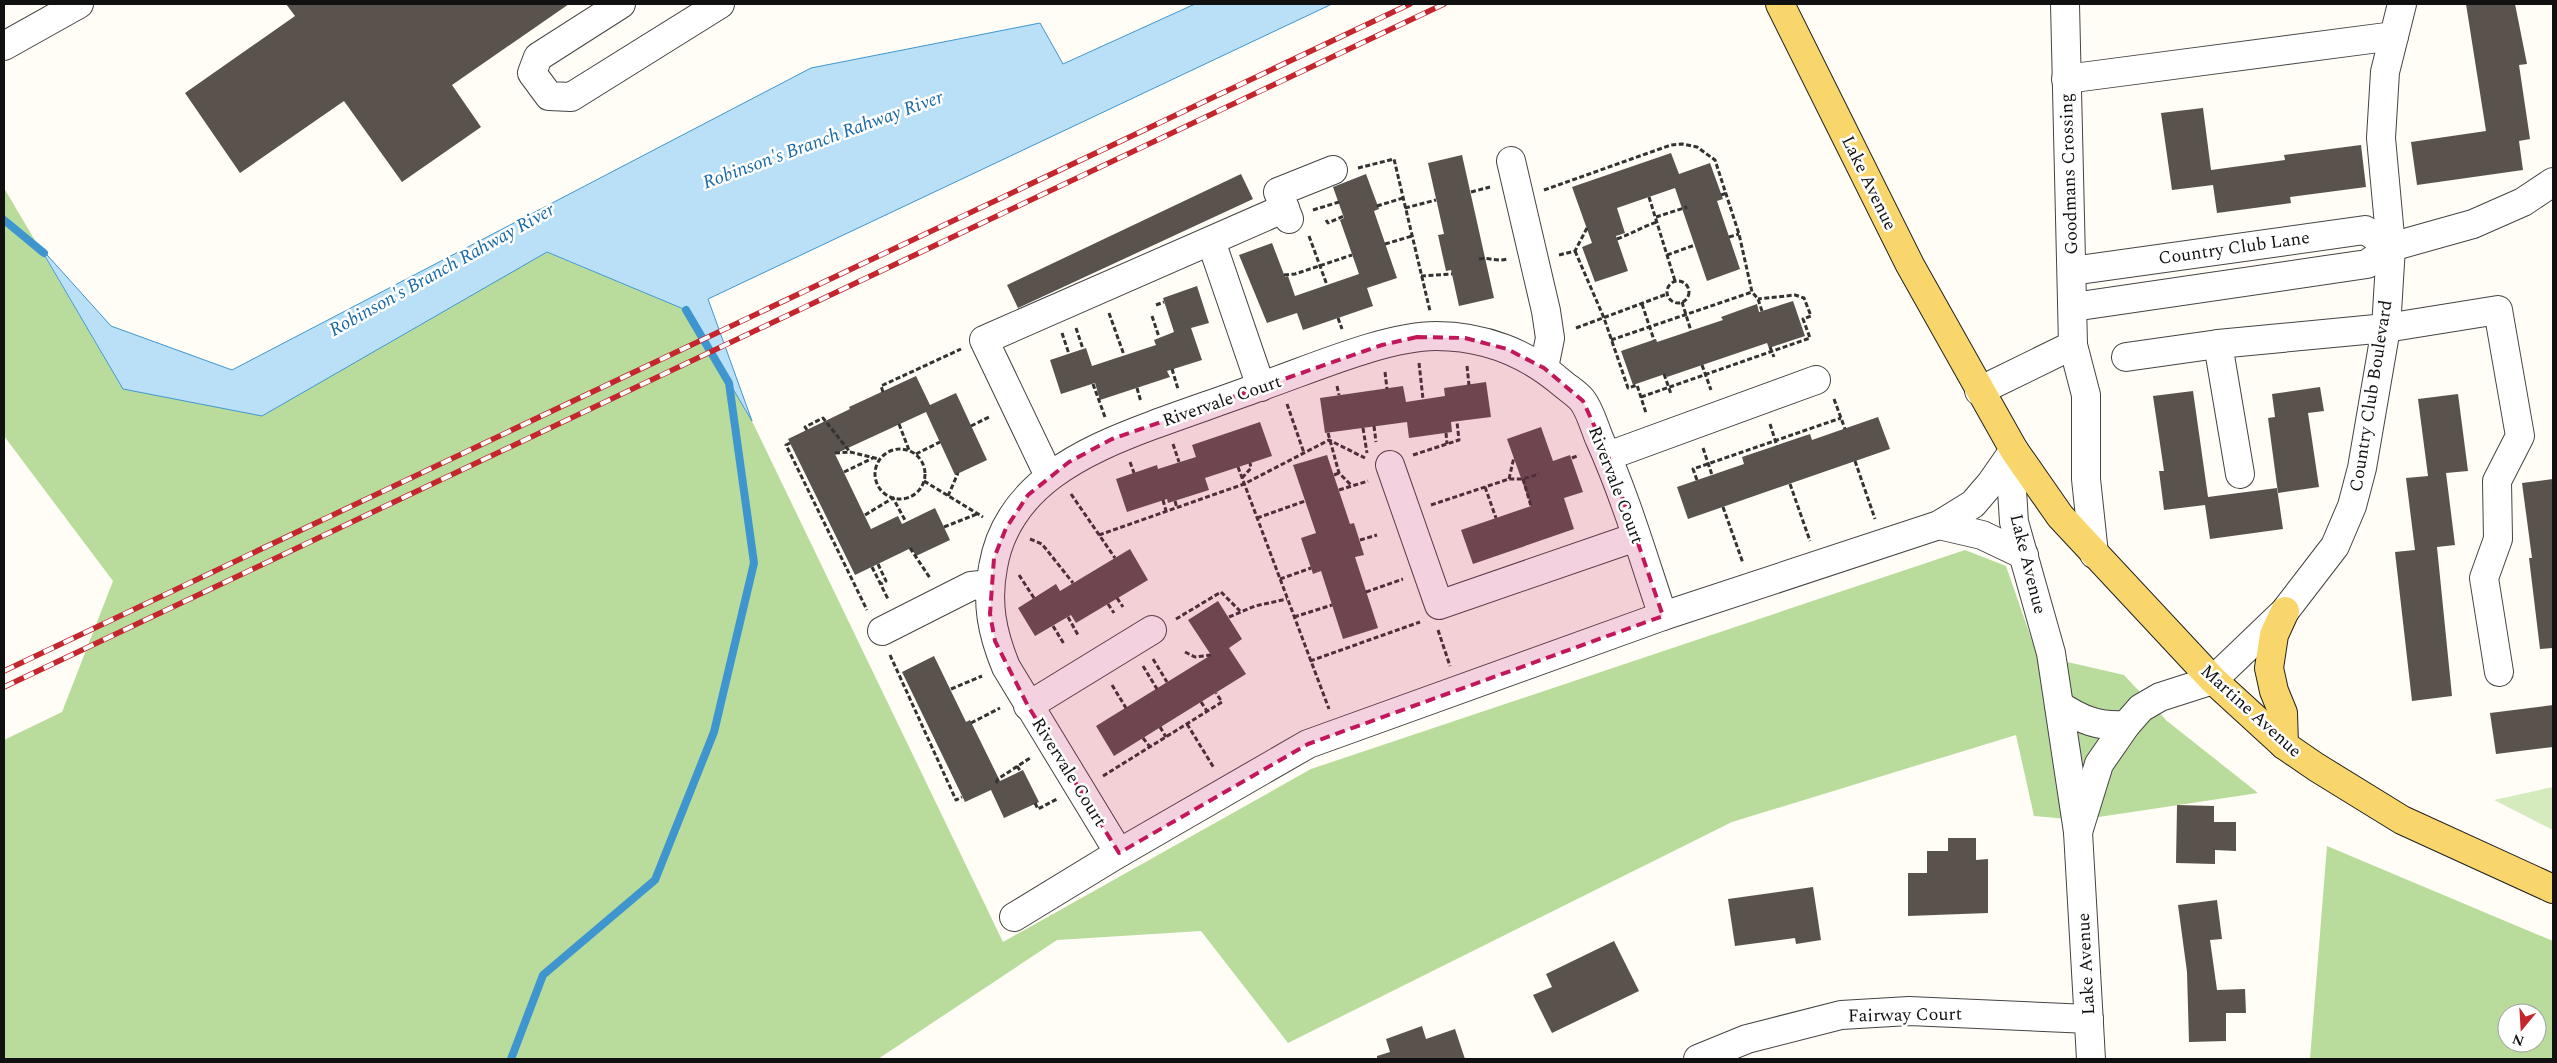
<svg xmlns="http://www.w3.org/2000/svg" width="2557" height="1063" font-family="Spectral,serif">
	<rect width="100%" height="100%" fill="#fffdf5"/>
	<polygon fill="#d5ebbd" points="2553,787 2553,830 2494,800"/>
	<g fill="#b9dc9c" fill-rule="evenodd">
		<polygon points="4,188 123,389 262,416 546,252 686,310 752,421 1003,942 1311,769 1965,550 2006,566 2037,655 2124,675 2167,721 2258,793 2079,820 2034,816 2016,735 1732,822 1288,1043 1201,931 1057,940 878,1059 4,1059 4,740 62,712 113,581 4,436"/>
		<path d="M2327,846l226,95v118h-243zM2507,1013h30v30h-30z"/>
	</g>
	<polygon fill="#b9e0f7" stroke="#3f96cf" points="1195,4 1332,4 708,299 752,421 686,310 547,252 262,416 123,389 39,246 111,326 232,370 811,68 1040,23 1063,64"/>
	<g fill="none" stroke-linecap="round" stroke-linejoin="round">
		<g stroke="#3f96cf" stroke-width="8">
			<polyline points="4,220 44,253"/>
			<polyline points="511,1059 543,975 655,880 714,732 754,563 729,383 686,310"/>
		</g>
	</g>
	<g fill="#5a524d">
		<polygon points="286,4 569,4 452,85 481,127 402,182 344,101 240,173 185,93 295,16"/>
		<polygon points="2466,4 2515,4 2527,64 2519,65 2530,139 2519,141 2523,170 2417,185 2411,142 2486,131"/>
		<polygon points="2203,108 2211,170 2285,160 2284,155 2361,145 2366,187 2290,197 2291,203 2217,213 2213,185 2172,190 2161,113"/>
		<polygon points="1671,153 1679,174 1710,163 1723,199 1717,201 1740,269 1707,281 1675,188 1617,208 1625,233 1616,236 1628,271 1595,282 1582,247 1592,243 1572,187"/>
		<polygon points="1462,155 1494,298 1459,306 1451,270 1446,271 1438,235 1444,234 1428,163"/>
		<polygon points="1241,174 1253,199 1018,308 1007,285"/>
		<polygon points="1366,174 1379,209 1374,211 1397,278 1367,288 1373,306 1303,330 1297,313 1267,323 1239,255 1272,243 1285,277 1288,276 1295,296 1359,274 1340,220 1344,218 1333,187"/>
		<polygon points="1197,286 1209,323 1191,328 1202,360 1167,371 1170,377 1100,400 1095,383 1061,394 1050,360 1086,348 1092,366 1156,345 1154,340 1174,332 1163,298"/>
		<polygon points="1793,301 1805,336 1769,348 1767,343 1667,377 1665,374 1633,385 1621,351 1656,339 1657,342 1723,320 1721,317 1757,304 1759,312"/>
		<polygon points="916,376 930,405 956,393 987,460 955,475 926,412 835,454 871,529 898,516 902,524 935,508 950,540 916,556 911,548 855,575 788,439 850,409 849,407"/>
		<polygon points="1486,382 1491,417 1451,422 1452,432 1409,438 1407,422 1325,433 1320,398 1403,386 1406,402 1445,396 1444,388"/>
		<polygon points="2320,387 2324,411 2308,413 2319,487 2278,493 2268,418 2275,417 2272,394"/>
		<polygon points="2193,391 2208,497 2277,488 2283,529 2210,539 2205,505 2164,510 2159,471 2164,471 2153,396"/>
		<polygon points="2458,394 2468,471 2446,473 2455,545 2437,547 2452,696 2412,701 2395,552 2415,550 2406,478 2428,476 2418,399"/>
		<polygon points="1878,417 1890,449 1688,519 1677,487 1744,464 1742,457 1810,434 1812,440"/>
		<polygon points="1260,422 1272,456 1205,478 1209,490 1168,503 1167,499 1127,512 1116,479 1157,465 1158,469 1196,457 1192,445"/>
		<polygon points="1541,427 1553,461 1570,455 1583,492 1564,498 1574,529 1473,564 1461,530 1531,506 1507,439"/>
		<polygon points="1327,455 1350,524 1354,523 1364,555 1355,557 1378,628 1343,639 1321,571 1313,574 1301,538 1316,533 1293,465"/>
		<polygon points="2553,479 2553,648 2540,649 2529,558 2532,558 2522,483"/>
		<polygon points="1130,549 1148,580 1076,623 1071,615 1035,636 1018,608 1056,584 1060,591"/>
		<polygon points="1218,601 1242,639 1229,648 1246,674 1114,756 1096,726 1211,655 1188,620"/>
		<polygon points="934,656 966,722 970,720 1000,781 1023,770 1039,802 1004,818 991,790 965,802 902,672"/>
		<polygon points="2553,705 2553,747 2496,754 2490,713"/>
		<polygon points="2177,805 2214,806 2214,822 2236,822 2236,851 2215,850 2215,864 2176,863"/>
		<polygon points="1948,838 1976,838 1976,860 1988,859 1988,913 1908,916 1908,873 1927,873 1927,851 1948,851"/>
		<polygon points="1813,887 1821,940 1796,944 1795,938 1735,946 1728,899"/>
		<polygon points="2217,900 2222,939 2210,940 2217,990 2245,989 2246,1013 2226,1013 2226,1041 2189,1042 2187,972 2178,905"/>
		<polygon points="1614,941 1639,991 1552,1033 1533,995 1552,987 1546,974"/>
		<polygon points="1422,1026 1426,1039 1455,1029 1465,1059 1377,1059 1377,1056 1390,1052 1386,1039"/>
	</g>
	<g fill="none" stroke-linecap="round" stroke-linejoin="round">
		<defs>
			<g id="minor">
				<polyline points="621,4 538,57 532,73 549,96 571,97 720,4"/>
				<polyline points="2065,4 2073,345 2086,395 2086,479 2094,554"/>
				<polyline points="4,46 79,4"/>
				<polyline points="2066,79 2394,36"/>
				<polyline points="1511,161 1546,311 1550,338 1544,368"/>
				<polyline points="1289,219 1278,192 1333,170"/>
				<polyline points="1211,241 1261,387"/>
				<polyline points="2072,271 2365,230 2391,247"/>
				<polyline points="2073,307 2367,264 2391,247 2473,224 2523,202 2553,182"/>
				<polyline points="2218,344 2240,474"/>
				<polyline points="2126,357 2218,344 2386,328 2498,310 2520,436 2497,481 2498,539 2484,578 2499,672"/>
				<polyline points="1979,391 2073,345"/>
				<polyline points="2014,451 2012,490 2014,522 2051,653 2078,832 2091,1059"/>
				<polyline points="1608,456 1816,380"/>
				<polyline points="1390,465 1439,605 1636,537"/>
				<polyline points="1049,476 984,340 1285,208"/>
				<polyline points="1939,525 1982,535 2024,555"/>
				<polyline points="882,631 971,586 990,584"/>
				<path d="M2059,705c22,15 40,22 67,20"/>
				<polyline points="1028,706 1152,630"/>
				<polyline points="2078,832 2099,764 2126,725 2141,708 2160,697 2213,680 2285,611 2335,546 2352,506 2362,468 2386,328 2391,247 2381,138 2385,72 2402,4"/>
				<path d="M1119,853l-113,-186c-14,-34 -20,-64 -13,-100 14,-82 90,-116 160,-142 35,-13 71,-25 106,-38 50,-17 126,-51 177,-51 47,0 91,17 127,48 6,5 14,10 19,16 8,10 12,26 17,38 26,57 44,119 64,178"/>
				<polyline points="1014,917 1119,853 1308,744 1663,616 1939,525 1973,504 1991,483 2014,450"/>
				<polyline points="1698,1059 1747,1039 1841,1015 1909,1011 2089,1019"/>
			</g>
			<g id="major">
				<polyline points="1780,4 1910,265 2014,450 2060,516 2213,680 2284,745 2316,767 2402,820 2553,889"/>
				<polyline points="2284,745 2283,713 2274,691 2269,668 2274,635 2285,611"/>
			</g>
		</defs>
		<use href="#minor" stroke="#444" stroke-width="30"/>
		<use href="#major" stroke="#222" stroke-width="30"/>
		<g stroke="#333" stroke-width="3" stroke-dasharray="5 2.5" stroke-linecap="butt">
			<polyline points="1358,168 1394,159 1430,311"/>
			<polyline points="1544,190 1671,145 1682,144 1697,147 1715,160 1739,234 1752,292 1758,299 1762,311"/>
			<polyline points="1471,192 1490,187"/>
			<polyline points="1721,195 1727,193"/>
			<polyline points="1649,197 1675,281"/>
			<polyline points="1377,206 1403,198"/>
			<polyline points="1405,208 1436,200"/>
			<polyline points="1313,210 1339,202"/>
			<polyline points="1656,217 1687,207"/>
			<polyline points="1326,220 1328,223 1344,216"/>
			<polyline points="1309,236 1327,285"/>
			<polyline points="1729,237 1739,234"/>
			<path d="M1617,239c14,-5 25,-12 40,-17"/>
			<polyline points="1385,244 1412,236"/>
			<polyline points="1575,251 1604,318 1628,388 1637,385 1646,413"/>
			<polyline points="1559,255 1575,251 1587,228"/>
			<polyline points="1667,255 1695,245"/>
			<path d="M1479,259c12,-2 15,3 28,0"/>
			<polyline points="1284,275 1295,274 1352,255"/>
			<polyline points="1421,276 1452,274"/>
			<circle cx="1678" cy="292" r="11"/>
			<polyline points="1682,302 1691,331"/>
			<polyline points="1642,304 1654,340"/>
			<polyline points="1156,305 1164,302"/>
			<polyline points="1109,313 1124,355"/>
			<polyline points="1152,316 1159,337"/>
			<polyline points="1338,318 1342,329"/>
			<polyline points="1076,328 1083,349"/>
			<polyline points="1576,328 1667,294"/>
			<polyline points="1062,333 1069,354"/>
			<polyline points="1611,340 1752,292"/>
			<polyline points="1770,347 1774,357"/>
			<polyline points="1419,363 1423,399"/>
			<polyline points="1702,365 1711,390"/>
			<polyline points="1467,366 1469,385"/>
			<polyline points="1172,369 1178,389"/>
			<polyline points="1385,372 1387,389"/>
			<polyline points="1664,374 1671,394"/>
			<polyline points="1093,384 1105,417"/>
			<polyline points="1337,386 1339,395"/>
			<polyline points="1137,388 1141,402"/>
			<polyline points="883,392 881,386 961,349"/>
			<polyline points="1641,397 1810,338 1803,319 1811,316 1804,298 1795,295 1758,299"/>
			<polyline points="1834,399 1845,429"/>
			<polyline points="1287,404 1304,453"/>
			<polyline points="899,424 909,450"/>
			<polyline points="1770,424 1777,446"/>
			<polyline points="971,426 991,416"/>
			<polyline points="1374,426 1376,442"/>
			<polyline points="1363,428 1367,453"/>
			<polyline points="807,430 805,427 823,418 850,452"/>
			<polyline points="1328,433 1339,473 1352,486"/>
			<polyline points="1446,433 1447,444"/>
			<polyline points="790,443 786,445 867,610"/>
			<polyline points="1173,444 1179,462"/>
			<polyline points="1703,448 1712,475"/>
			<circle cx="900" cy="474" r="25"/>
			<polyline points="835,453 850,452 879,459"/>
			<polyline points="916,454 940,442"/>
			<polyline points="1413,455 1459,440 1457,422"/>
			<polyline points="1572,458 1579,455"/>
			<polyline points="1855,461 1875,519"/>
			<polyline points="1130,462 1134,473"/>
			<polyline points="1238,467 1329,709"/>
			<polyline points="844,472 873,458"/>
			<polyline points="1334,475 1339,473"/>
			<polyline points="1242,478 1251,468 1250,463"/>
			<polyline points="1509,479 1514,457"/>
			<polyline points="1523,479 1531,506"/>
			<polyline points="1697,480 1693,469 1841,418"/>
			<polyline points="924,481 983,517"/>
			<polyline points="1790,484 1810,541"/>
			<polyline points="1485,487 1496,518"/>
			<polyline points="1339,490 1368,481"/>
			<polyline points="1071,494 1115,558"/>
			<polyline points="948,496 958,473"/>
			<polyline points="1163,500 1166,511"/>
			<polyline points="1175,501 1177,508"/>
			<polyline points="1431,505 1509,479 1523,479 1539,474"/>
			<polyline points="1723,507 1743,563"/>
			<polyline points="865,515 893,498 906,522"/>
			<polyline points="1257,518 1305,501"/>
			<polyline points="944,527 977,514"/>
			<polyline points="1099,535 1244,484 1329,440 1365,458"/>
			<polyline points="1030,539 1042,544 1073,583"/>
			<polyline points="1360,540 1377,535"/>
			<polyline points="910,548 930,578"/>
			<polyline points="878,564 886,581 881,584"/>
			<polyline points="872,567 888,599"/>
			<polyline points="1019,575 1034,598"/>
			<polyline points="1280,579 1311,568"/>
			<polyline points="1366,592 1403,579"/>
			<polyline points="1117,598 1123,607"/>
			<polyline points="1108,604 1114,613"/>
			<polyline points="1068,617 1078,635"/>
			<polyline points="1229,617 1255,606 1287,599"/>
			<polyline points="1294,617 1332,605"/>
			<polyline points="1176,619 1221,592 1240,611"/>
			<polyline points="1053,626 1064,644"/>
			<polyline points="1438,630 1450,666"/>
			<polyline points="1185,652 1195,657 1211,655"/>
			<polyline points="890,655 956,800 962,797"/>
			<polyline points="1153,659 1167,682"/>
			<polyline points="1310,661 1420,622"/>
			<polyline points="1143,666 1157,689"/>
			<polyline points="1112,685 1126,708"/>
			<polyline points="951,689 982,676"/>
			<polyline points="1201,702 1207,711"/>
			<polyline points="971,723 1000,708"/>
			<polyline points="1187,724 1214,768"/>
			<polyline points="1160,727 1166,737"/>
			<polyline points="1143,738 1150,747"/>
			<polyline points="1017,766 1021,772"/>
			<polyline points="1103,776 1222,702 1216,693"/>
			<polyline points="996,783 998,779 1030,758"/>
			<polyline points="1035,803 1038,809 1057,799"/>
		</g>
		<use href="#minor" stroke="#fff" stroke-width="28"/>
		<use href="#major" stroke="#f9d66b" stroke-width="28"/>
		<defs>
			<g id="rail">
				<polyline points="4,671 1410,4"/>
				<polyline points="4,687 1444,4"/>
			</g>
		</defs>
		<use href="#rail" stroke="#c4262e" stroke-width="5.5"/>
		<use href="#rail" stroke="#fff" stroke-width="4" stroke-dasharray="11" stroke-linecap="butt"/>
	</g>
	<path fill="#c2185b" fill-opacity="0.2" stroke="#c2185b" stroke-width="4" stroke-dasharray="10 6" stroke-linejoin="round" d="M1417,337l48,1 42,11 37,19 39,33 25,55 55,160 -355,128 -189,109 -91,-147 -33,-65 -5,-27 4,-56 12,-30 22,-33 41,-33 43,-23 270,-94z"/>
	<g text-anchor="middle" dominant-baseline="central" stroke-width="5" stroke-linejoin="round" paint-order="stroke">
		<g font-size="18" fill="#111" stroke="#fff">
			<text transform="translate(2069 174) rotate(-92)">Goodmans Crossing</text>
			<text transform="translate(1869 183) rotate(64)">Lake Avenue</text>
			<text transform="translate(2234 248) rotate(-8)">Country Club Lane</text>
			<text transform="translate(2371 396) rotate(-81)">Country Club Boulevard</text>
			<text transform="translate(1222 401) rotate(-19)">Rivervale Court</text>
			<text transform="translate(1616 485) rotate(69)">Rivervale Court</text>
			<text transform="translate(2028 564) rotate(76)">Lake Avenue</text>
			<text transform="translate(2251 711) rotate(42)">Martine Avenue</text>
			<text transform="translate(1069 772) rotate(58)">Rivervale Court</text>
			<text transform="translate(2086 964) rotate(-93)">Lake Avenue</text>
			<text transform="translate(1905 1015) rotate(-1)">Fairway Court</text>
		</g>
		<g font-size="19" font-style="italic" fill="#1768a6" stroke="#fff">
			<text transform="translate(823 140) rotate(-20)">Robinson's Branch Rahway River</text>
			<text transform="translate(442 270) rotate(-29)">Robinson's Branch Rahway River</text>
		</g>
	</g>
	<rect width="2557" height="1063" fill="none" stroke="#111111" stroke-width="10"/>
	<g transform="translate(2522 1028) rotate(198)"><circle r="24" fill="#ffffff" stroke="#a0a0a0"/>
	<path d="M0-4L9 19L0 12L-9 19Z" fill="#c4262e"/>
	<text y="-8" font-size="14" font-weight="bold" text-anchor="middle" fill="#111111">N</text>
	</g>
</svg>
